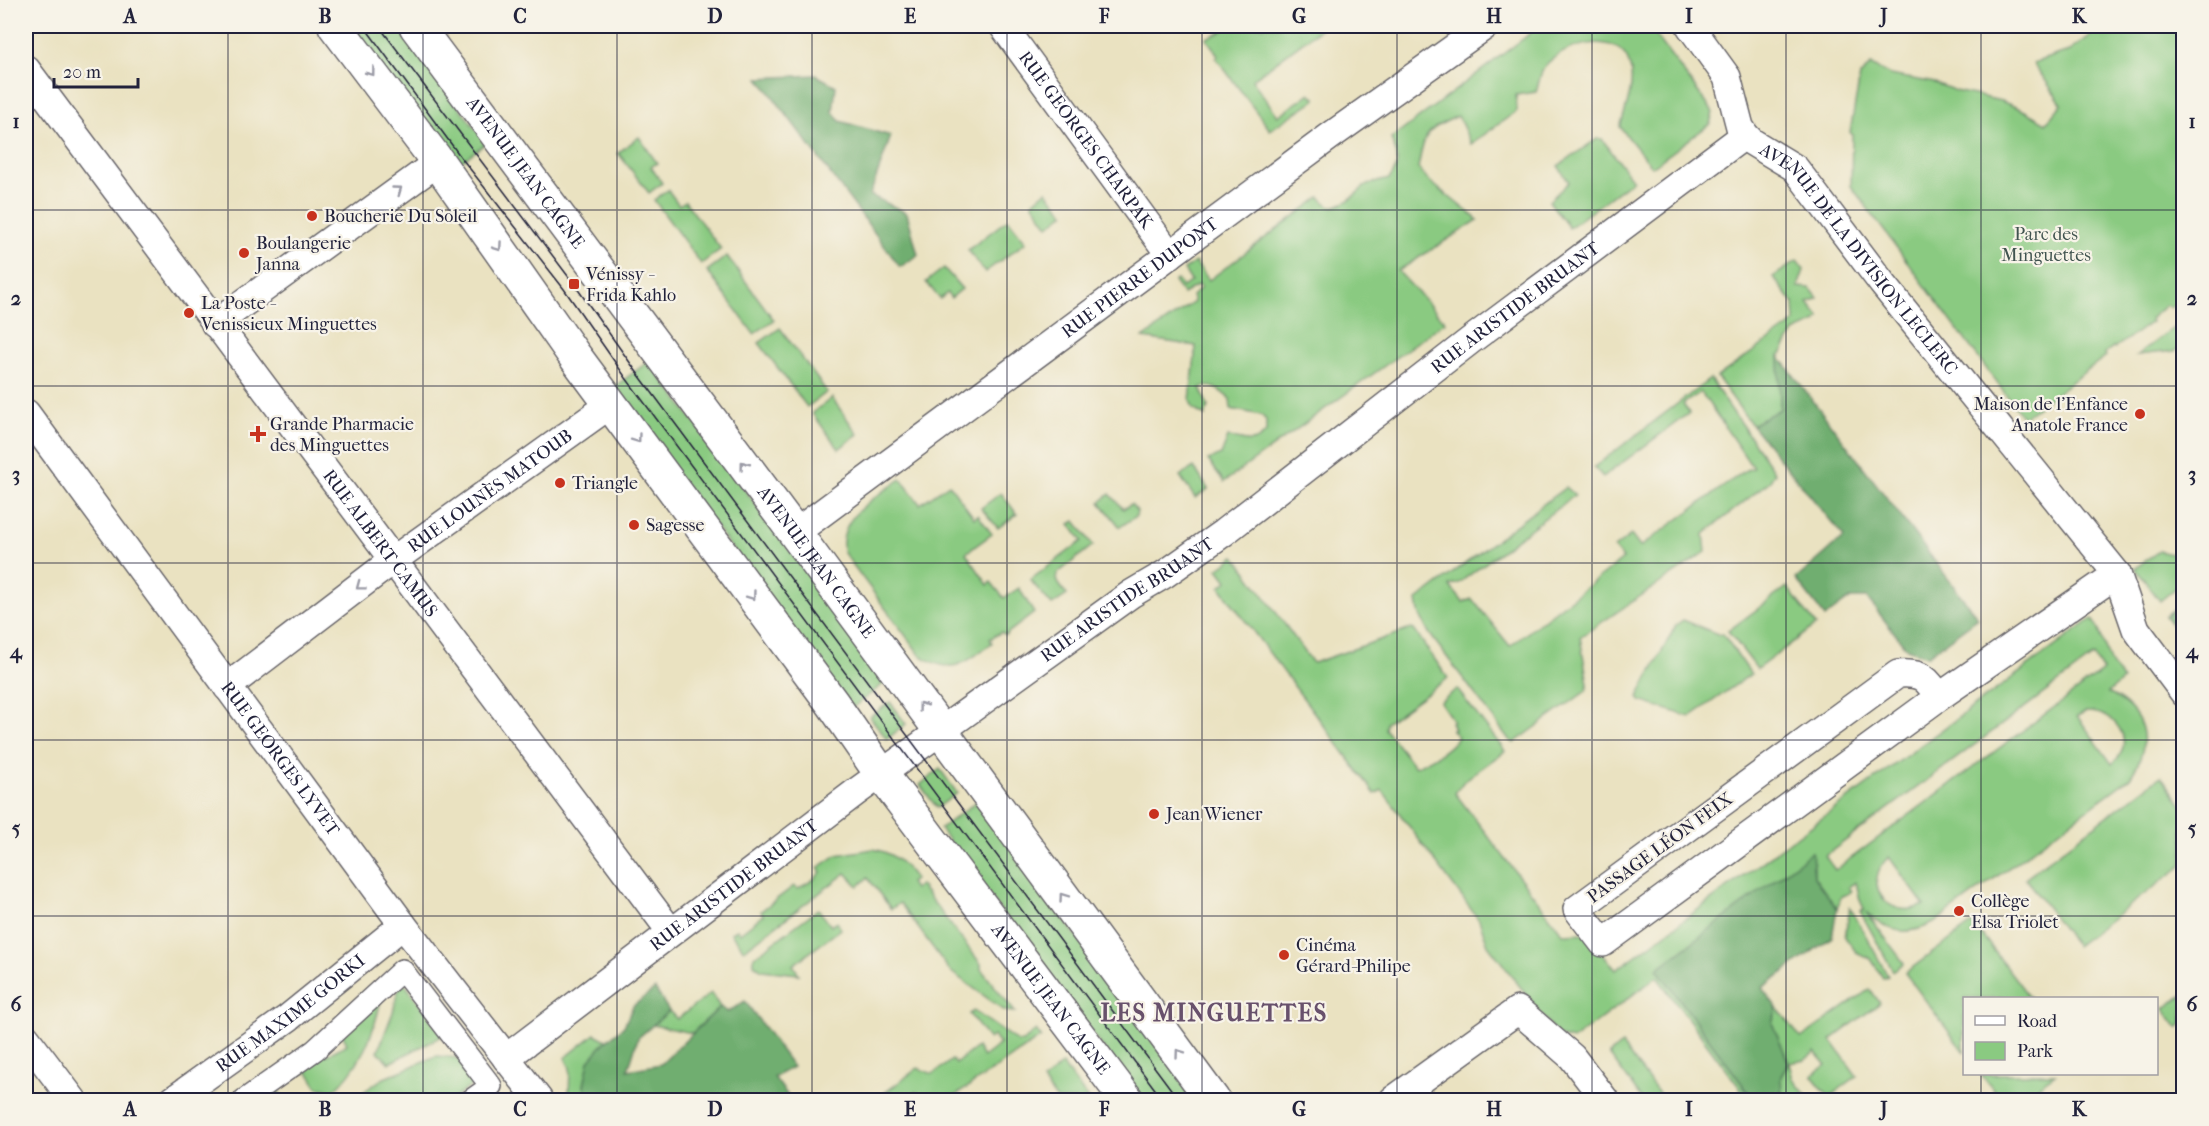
<svg xmlns="http://www.w3.org/2000/svg" width="2209" height="1126" font-family="'IM FELL French Canon',serif">
	<rect width="100%" height="100%" fill="#f7f3e8"/>
	<filter id="ink" filterUnits="userSpaceOnUse"><feTurbulence type="fractalNoise" baseFrequency=".0167" numOctaves="2"/><feDisplacementMap in="SourceGraphic" scale="12" xChannelSelector="R" yChannelSelector="G"/><feConvolveMatrix kernelMatrix="1 2 1 2 8 2 1 2 1" color-interpolation-filters="sRGB"/></filter>
	<filter id="wash" filterUnits="userSpaceOnUse"><feTurbulence type="fractalNoise" baseFrequency=".008" numOctaves="4" result="noise"/><feDisplacementMap in="SourceGraphic" scale="24" xChannelSelector="R" yChannelSelector="G"/><feGaussianBlur stdDeviation="1.35" result="paint"/><feColorMatrix in="noise" values="0 0 0 0 0 0 0 0 0 0 0 0 0 0 0 0 0 1.4 0 .05"/><feComposite in="paint" operator="in"/></filter>
	<g filter="url(#wash)">
		<rect width="100%" height="100%" fill="#eae2c1"/>
		<g fill="#8aca81" stroke="#56765e" stroke-width="1.5" fill-rule="evenodd">
			<polygon points="342,26 399,26 486,143 450,170"/>
			<polygon points="1229,26 1324,26 1252,80 1278,116 1310,93 1316,99 1270,130 1216,58 1218,55 1206,38 1219,33"/>
			<path d="M1540,26h109l64,86 -3,12 -58,43 -32,-40c6,-19 16,-44 9,-64 -12,-34 -66,-18 -84,3 -5,6 -6,18 -9,26l-20,3 1,16 -46,33 -13,-28c-33,15 -33,16 -40,52l10,12 50,40 -80,51 47,51 -221,160 -16,-22 13,-5 7,-18c17,3 25,10 38,-5v-12l-5,-5 -30,-6 -1,-10c-9,-7 -18,-17 -30,-11l8,18 -3,10 -12,-7 -3,-9 6,-54 -53,-8 51,-36 -2,-6 9,-8 -3,-3 -15,9 -9,-12 3,-2 6,7 8,-6 -7,-11 11,-8 14,18 111,-83 10,10c15,-2 23,-10 34,-20 6,-4 18,-6 25,-8 12,-14 9,-24 2,-40z"/>
			<polygon points="2091,26 2115,28 2118,26 2183,26 2183,296 2170,308 2166,305 2150,319 2151,322 2115,348 2113,347 2105,353 2106,356 2023,418 1851,186 1852,135 1850,132 1860,76 1871,65 1890,75 1935,83 1956,91 2001,101 2023,110 2046,123 2062,104 2033,63 2069,51 2090,36"/>
			<polygon points="639,137 657,163 651,167 662,183 649,193 618,153"/>
			<polygon points="1597,139 1602,139 1633,180 1569,228 1549,201 1569,182 1558,166"/>
			<polygon points="668,190 679,205 685,201 721,249 701,264 654,200"/>
			<polygon points="1046,191 1065,213 1048,226 1032,203"/>
			<polygon points="1008,219 1026,242 985,272 968,250"/>
			<polygon points="727,256 774,320 754,334 707,271"/>
			<polygon points="1797,261 1804,270 1798,287 1810,288 1818,298 1808,303 1820,318 1816,320 1817,322 1794,332 1780,356 1780,410 1752,425 1717,377 1795,322 1794,304 1773,277"/>
			<polygon points="944,268 962,289 951,298 947,293 940,299 926,282"/>
			<polygon points="2183,321 2183,344 2175,351 2137,355"/>
			<polygon points="780,328 827,392 807,407 759,343"/>
			<polygon points="649,361 887,681 851,709 613,388"/>
			<polygon points="1710,379 1775,473 1770,481 1704,534 1706,552 1580,637 1588,684 1586,691 1514,743 1510,741 1429,633 1419,613 1417,600 1566,487 1575,495 1459,583 1450,586 1463,602 1472,599 1510,646 1623,559 1614,548 1631,535 1640,547 1746,470 1753,468 1701,392 1683,404 1689,413 1603,477 1594,467"/>
			<polygon points="832,398 858,434 839,449 812,413"/>
			<polygon points="1194,467 1208,489 1195,498 1180,476"/>
			<path d="M901,479l19,25 29,-20 25,34 4,-3 14,19 -26,19 22,32 3,-3 13,16 15,-10 15,25 -29,22 -4,-3 -11,7 2,4c-27,20 -40,34 -72,12l-76,-102c-9,-36 33,-56 57,-74z"/>
			<polygon points="1001,493 1017,514 998,528 981,508"/>
			<polygon points="1110,494 1123,509 1131,504 1137,511 1136,516 1120,527 1100,502"/>
			<polygon points="1075,521 1093,545 1057,574 1056,580 1067,595 1052,605 1030,580 1082,541 1070,524"/>
			<polygon points="2159,551 2184,557 2183,582 2160,601 2135,568"/>
			<path d="M1235,556l78,107 98,-34 3,1 34,48 -62,45 -1,6 30,38c16,-8 32,-15 43,-30l-6,-7 2,-1 -3,-7 2,-1 -13,-19 17,-13 48,62 -41,30 -9,12 108,141 24,-1 29,37 476,-351 7,11 12,35 12,15 -15,13c39,19 45,50 22,85l-196,145c-28,14 -45,10 -68,-11l38,51 -11,8 -33,-60 4,-2 -4,-9 -4,-18 -8,5 3,5 -10,5 -4,12 -23,-32v-14l-157,106 94,127 -5,4h-14l11,-8 -86,-115 -85,63 -14,-4 -70,-91 -9,-25 -97,-130 -7,4 -155,-207 7,-6 -9,-12zM2094,656l9,15 -268,199 -10,-14zM2085,712c31,-2 53,31 27,52l-35,-48zM1889,857l35,48c-36,18 -64,-23 -35,-48z"/>
			<polygon points="1787,587 1816,625 1757,669 1728,631"/>
			<polygon points="1683,620 1720,635 1723,634 1751,674 1690,717 1640,701 1638,697 1676,625"/>
			<polygon points="890,702 906,724 887,739 870,717"/>
			<polygon points="940,769 957,793 937,808 920,785"/>
			<polygon points="2161,776 2183,806 2183,865 2076,946 2025,878"/>
			<polygon points="976,802 1199,1100 1142,1100 940,829"/>
			<path d="M873,849c19,3 31,14 42,30l-5,4 4,6 6,-4 61,79v5l34,43 -10,-1 -55,-40 -50,-68 -9,6 -23,-31 -10,8 -12,-13 -102,77 -13,-17 6,-4 3,4 23,-18 -2,-4 33,-25 4,3c11,-8 14,-6 23,-17l-3,-4 19,-13z"/>
			<polygon points="1850,907 1888,976 1883,978 1871,959 1856,952 1845,937"/>
			<polygon points="818,909 831,926 837,922 841,929 793,965 799,974 762,970 754,964 754,957"/>
			<polygon points="1973,923 2030,998 1964,998 1964,1052 1905,973"/>
			<polygon points="401,979 444,1035 389,1063 378,1051 393,1012"/>
			<polygon points="1870,989 1880,1003 1831,1040 1857,1076 1829,1097 1812,1076 1826,1065 1815,1052 1805,1060 1789,1063 1793,1079 1810,1100 1782,1100 1778,1039 1772,1023 1777,1008 1801,1038"/>
			<polygon points="711,993 720,1007 692,1033 653,1025 669,1011 677,1019"/>
			<polygon points="2183,995 2183,1023 2178,1028 2164,1009"/>
			<path d="M381,998c-6,35 -22,72 -50,95l-3,-4 -10,-1 -10,-16 -12,3 -19,16 9,9h-28l64,-49 5,4 20,-11 -5,-10z"/>
			<path d="M974,1011l44,31h5l13,-12 5,7 -92,63c-13,0 -22,-4 -34,-8l-6,8h-34l43,-32 15,6 19,-14 4,3 21,-16 6,10 17,-13 -7,-8 -4,3 -2,-2 -18,-23z"/>
			<polygon points="595,1034 608,1041 601,1045 584,1085 587,1100 573,1100 569,1095 570,1068 565,1058"/>
			<polygon points="1622,1045 1664,1100 1643,1100 1609,1054"/>
			<polygon points="436,1056 458,1058 476,1082 452,1100 352,1100 382,1079"/>
			<polygon points="1062,1064 1089,1100 1057,1100 1043,1081"/>
			<polygon points="1981,1074 2055,1074 2019,1100 2001,1100"/>
		</g>
		<g fill="#6fae6f" stroke="#486855" stroke-width="1.5">
			<polygon points="816,75 836,86 833,112 840,121 891,136 870,195 907,213 918,255 900,267 759,78"/>
			<polygon points="1779,356 1978,618 1927,656 1907,649 1867,598 1851,598 1825,617 1796,579 1844,537 1752,425 1780,409"/>
			<polygon points="2183,602 2183,640 2165,616"/>
			<polygon points="1812,852 1814,877 1837,909 1832,937 1762,988 1777,1008 1772,1023 1789,1063 1781,1076 1782,1100 1754,1100 1657,969"/>
			<polygon points="655,989 669,1011 638,1038 628,1070 661,1064 720,1007 728,1012 745,1001 793,1067 774,1077 791,1100 587,1100 584,1085 589,1061 602,1045 624,1026 633,1006"/>
		</g>
	</g>
	<g filter="url(#ink)">
		<g fill="none" stroke-linecap="round" stroke-linejoin="round">
			<defs>
				<polyline id="pedestrian" points="244,1100 315,1050 402,970 491,1086 471,1100"/>
				<g id="minor">
					<path id="s1" d="M1003,26l167,229"/>
					<path id="s2" d="M1690,26l37,51 13,50 5,8 7,7 43,26 87,115 235,291 19,55 48,64"/>
					<path id="s3" d="M26,69l645,863"/>
					<polyline points="215,324 438,162"/>
					<path id="s4" d="M26,413l377,512 136,175"/>
					<path id="s5" d="M795,533l534,-396 156,-111"/>
					<path id="s6" d="M227,687l165,-126 219,-157"/>
					<path d="M1939,697c-13,-19 -17,-25 -41,-23l-321,235 26,34 336,-246 178,-123"/>
					<polyline points="26,1038 73,1100"/>
					<path id="s7" d="M506,1058l350,-266 275,-198 34,-20 58,-41 248,-193 274,-205"/>
					<path id="s8" d="M173,1100l115,-82 115,-93"/>
					<polyline points="1393,1100 1518,1010 1572,1057 1605,1100"/>
				</g>
				<g id="tertiary">
					<path id="s9" d="M335,26l103,136 136,193 259,349 49,71 245,325"/>
					<path id="s10" d="M416,26l379,507 418,567"/>
				</g>
			</defs>
			<use href="#pedestrian" stroke="#68656a" stroke-width="24"/>
			<use href="#minor" stroke="#68656a" stroke-width="30"/>
			<use href="#tertiary" stroke="#68656a" stroke-width="36"/>
			<use href="#pedestrian" stroke="#fff" stroke-width="21"/>
			<use href="#minor" stroke="#fff" stroke-width="27"/>
			<use href="#tertiary" stroke="#fff" stroke-width="33"/>
			<g stroke="#22223b" stroke-width="1.5">
				<polyline points="364,26 463,160 564,289 626,378 1163,1100"/>
				<polyline points="379,26 574,284 636,371 1179,1100"/>
			</g>
		</g>
		<defs><path id="oneway-chevron" d="M-2-3.5L2.5 0L-2 3.5" fill="none" stroke-width="1.6" stroke-linecap="round" stroke-linejoin="round" transform="scale(1.5)"/></defs>
		<g stroke="#9c9ca7">
			<use href="#oneway-chevron" transform="translate(371 72) rotate(53)"/>
			<use href="#oneway-chevron" transform="translate(398 190) rotate(-36)"/>
			<use href="#oneway-chevron" transform="translate(498 247) rotate(55)"/>
			<use href="#oneway-chevron" transform="translate(637 439) rotate(54)"/>
			<use href="#oneway-chevron" transform="translate(744 465) rotate(-127)"/>
			<use href="#oneway-chevron" transform="translate(360 586) rotate(143)"/>
			<use href="#oneway-chevron" transform="translate(752 596) rotate(54)"/>
			<use href="#oneway-chevron" transform="translate(922 706) rotate(-127)"/>
			<use href="#oneway-chevron" transform="translate(1063 897) rotate(-126)"/>
			<use href="#oneway-chevron" transform="translate(1179 1053) rotate(-126)"/>
		</g>
	</g>
	<path fill="none" stroke="#22223b" stroke-width="1.5" stroke-opacity="0.55" d="M228,26v1074M423,26v1074M617,26v1074M812,26v1074M1007,26v1074M1202,26v1074M1397,26v1074M1592,26v1074M1786,26v1074M1981,26v972M26,210h2158M26,386h2158M26,563h2158M26,740h2158M26,916h2158M1981,1074v26"/>
	<g fill="#c8321e" stroke="#f7f3e8" stroke-width="2">
		<circle cx="312" cy="216" r="6"/>
		<circle cx="244" cy="253" r="6"/>
		<rect x="568" y="278" width="12" height="12" rx="3"/>
		<circle cx="189" cy="313" r="6"/>
		<circle cx="2140" cy="414" r="6"/>
		<path d="M255 425h6v6h6v6h-6v6h-6v-6h-6v-6h6z"/>
		<circle cx="560" cy="483" r="6"/>
		<circle cx="634" cy="525" r="6"/>
		<circle cx="1154" cy="814" r="6"/>
		<circle cx="1959" cy="911" r="6"/>
		<circle cx="1284" cy="955" r="6"/>
	</g>
	<g text-anchor="middle" dominant-baseline="central" stroke-width="4.5" stroke-linejoin="round" paint-order="stroke">
		<g font-size="18" fill="#22223b" stroke="#f7f3e8">
			<text stroke="none"><textPath href="#s1" startOffset="141">RUE GEORGES CHARPAK</textPath></text>
			<text stroke="none"><textPath href="#s10" startOffset="183">AVENUE JEAN CAGNE</textPath></text>
			<text stroke="none"><textPath href="#s2" startOffset="294">AVENUE DE LA DIVISION LECLERC</textPath></text>
			<text stroke="none"><textPath href="#s5" startOffset="429">RUE PIERRE DUPONT</textPath></text>
			<text stroke="none"><textPath href="#s7" startOffset="1258">RUE ARISTIDE BRUANT</textPath></text>
			<text stroke="none"><textPath href="#s6" startOffset="328">RUE LOUNÈS MATOUB</textPath></text>
			<text stroke="none"><textPath href="#s3" startOffset="592">RUE ALBERT CAMUS</textPath></text>
			<text stroke="none"><textPath href="#s10" startOffset="669">AVENUE JEAN CAGNE</textPath></text>
			<text stroke="none"><textPath href="#s7" startOffset="772">RUE ARISTIDE BRUANT</textPath></text>
			<text stroke="none"><textPath href="#s4" startOffset="429">RUE GEORGES LYVET</textPath></text>
			<text transform="translate(1660 848) rotate(-36)">PASSAGE LÉON FEIX</text>
			<text stroke="none"><textPath href="#s7" startOffset="286">RUE ARISTIDE BRUANT</textPath></text>
			<text stroke="none"><textPath href="#s9" startOffset="1208">AVENUE JEAN CAGNE</textPath></text>
			<text stroke="none"><textPath href="#s8" startOffset="146">RUE MAXIME GORKI</textPath></text>
		</g>
		<g font-size="18" fill="#22223b" stroke="#f7f3e8" text-anchor="start">
			<text x="324" y="216">Boucherie Du Soleil</text>
			<text x="256" y="243">Boulangerie<tspan x="256" dy="21">Janna</tspan></text>
			<text x="586" y="274">Vénissy -<tspan x="586" dy="21">Frida Kahlo</tspan></text>
			<text x="201" y="303">La Poste -<tspan x="201" dy="21">Venissieux Minguettes</tspan></text>
			<text x="2128" y="404" text-anchor="end">Maison de l'Enfance<tspan x="2128" dy="21">Anatole France</tspan></text>
			<text x="270" y="424">Grande Pharmacie<tspan x="270" dy="21">des Minguettes</tspan></text>
			<text x="572" y="483">Triangle</text>
			<text x="646" y="525">Sagesse</text>
			<text x="1166" y="814">Jean Wiener</text>
			<text x="1971" y="901">Collège<tspan x="1971" dy="21">Elsa Triolet</tspan></text>
			<text x="1296" y="945">Cinéma<tspan x="1296" dy="21">Gérard-Philipe</tspan></text>
		</g>
		<g font-size="18" fill="#415450" stroke="#f7f3e8">
			<text x="2046" y="234">Parc des<tspan x="2046" dy="21">Minguettes</tspan></text>
		</g>
		<g font-size="24" font-weight="bold" letter-spacing="1.5" fill="#68516c" stroke="#f7f3e8">
			<text x="1214" y="1013">LES MINGUETTES</text>
		</g>
	</g>
	<rect width="2209" height="1126" fill="none" stroke="#f7f3e8" stroke-width="66"/>
	<rect x="1963" y="997" width="195" height="78" fill="#f7f3e8" stroke="#a29fa3" stroke-width="1.5"/>
	<rect x="1975" y="1016" width="30" height="9" fill="#ffffff" stroke="#a29fa3" stroke-width="1.5"/>
	<text x="2017" y="1027" font-size="18" fill="#22223b">Road</text>
	<rect x="1975" y="1042" width="30" height="18" fill="#8aca81" stroke="#a29fa3" stroke-width="1.5"/>
	<text x="2017" y="1057" font-size="18" fill="#22223b">Park</text>
	<path d="M54 78v9h84v-9" fill="none" stroke="#22223b" stroke-width="3"/>
	<text x="63" y="78" font-size="18" fill="#22223b" stroke="#f7f3e8" stroke-width="4.5" paint-order="stroke">20 m</text>
	<rect x="33" y="33" width="2143" height="1060" fill="none" stroke="#22223b" stroke-width="2"/>
	<g font-size="20" text-anchor="middle" font-weight="bold" fill="#22223b">
		<text x="130" y="23">A</text>
		<text x="325" y="23">B</text>
		<text x="520" y="23">C</text>
		<text x="715" y="23">D</text>
		<text x="910" y="23">E</text>
		<text x="1104" y="23">F</text>
		<text x="1299" y="23">G</text>
		<text x="1494" y="23">H</text>
		<text x="1689" y="23">I</text>
		<text x="1884" y="23">J</text>
		<text x="2079" y="23">K</text>
		<text x="16" y="128">1</text>
		<text x="2192" y="128">1</text>
		<text x="16" y="305">2</text>
		<text x="2192" y="305">2</text>
		<text x="16" y="481">3</text>
		<text x="2192" y="481">3</text>
		<text x="16" y="658">4</text>
		<text x="2192" y="658">4</text>
		<text x="16" y="835">5</text>
		<text x="2192" y="835">5</text>
		<text x="16" y="1011">6</text>
		<text x="2192" y="1011">6</text>
		<text x="130" y="1116">A</text>
		<text x="325" y="1116">B</text>
		<text x="520" y="1116">C</text>
		<text x="715" y="1116">D</text>
		<text x="910" y="1116">E</text>
		<text x="1104" y="1116">F</text>
		<text x="1299" y="1116">G</text>
		<text x="1494" y="1116">H</text>
		<text x="1689" y="1116">I</text>
		<text x="1884" y="1116">J</text>
		<text x="2079" y="1116">K</text>
	</g>
</svg>
